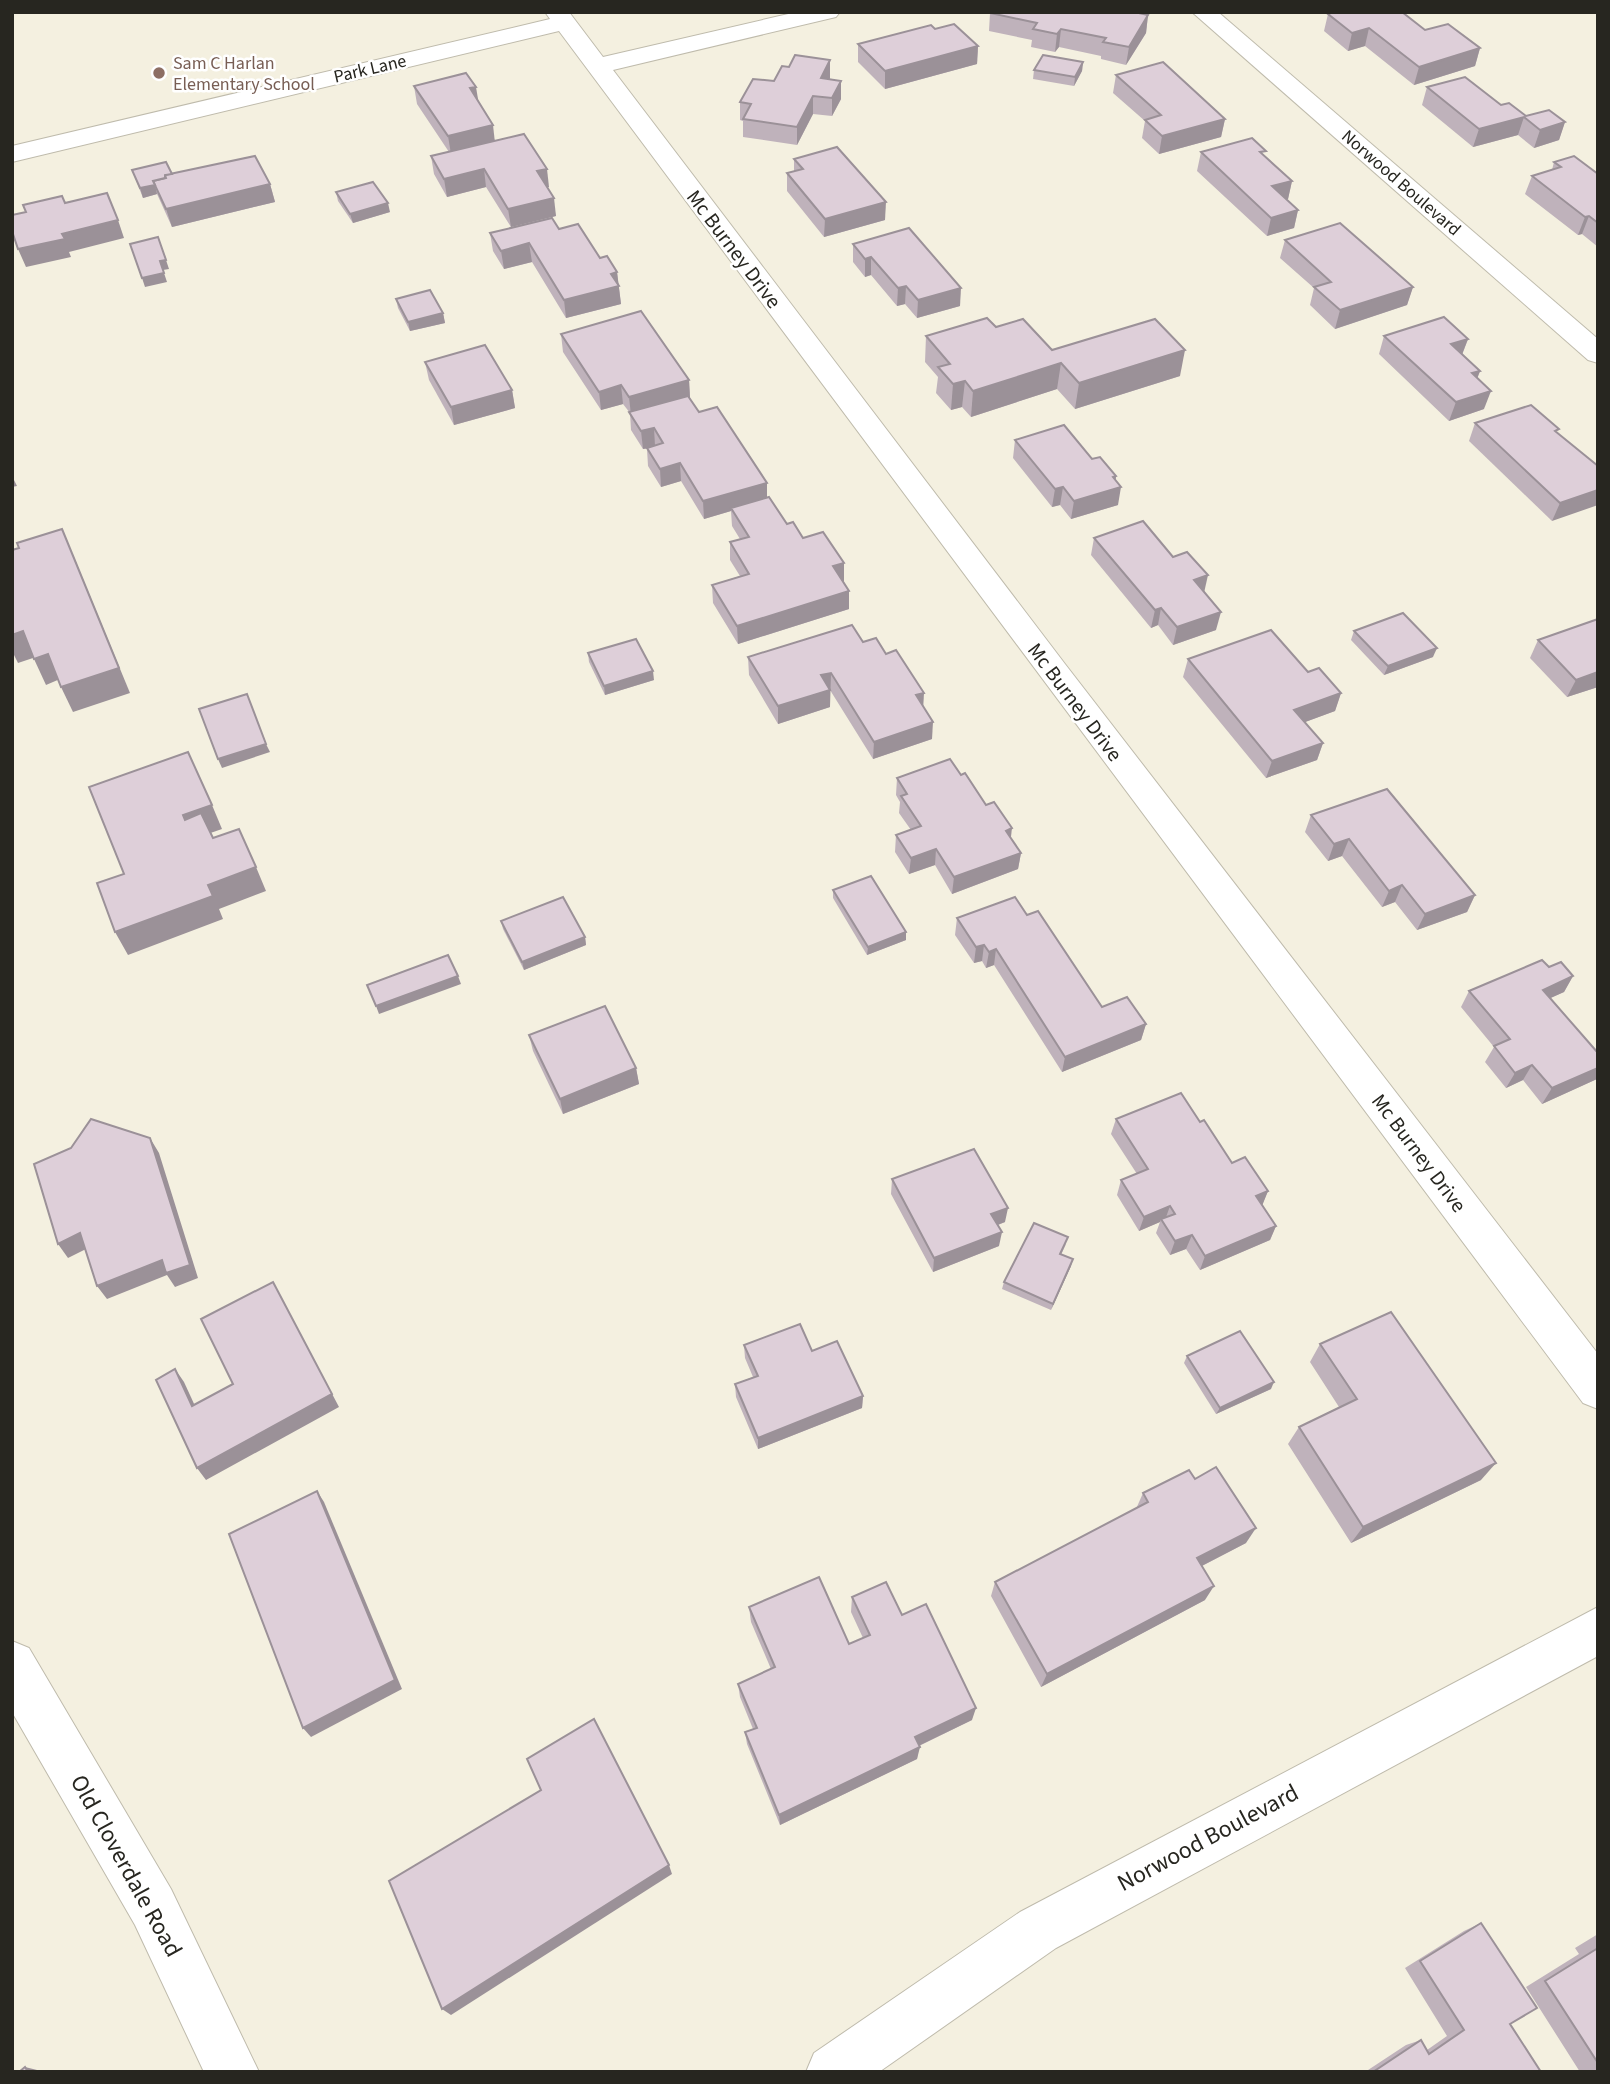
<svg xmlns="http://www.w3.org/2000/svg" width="1610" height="2084" font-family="'Source Sans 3',sans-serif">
	<rect width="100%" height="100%" fill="#f4f0e0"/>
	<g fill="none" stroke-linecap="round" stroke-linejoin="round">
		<defs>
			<g id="minor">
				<polygon points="545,12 569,12 603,57 797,12 840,12 836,17 613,70 1065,664 1598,1354 1598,1409 1583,1403 559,31 12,162 12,146 550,19"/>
				<polygon points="1192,12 1218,12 1598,339 1598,363 1588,360"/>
				<polygon points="1598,1607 1598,1656 1056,1948 879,2072 806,2072 814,2053 1020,1912"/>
				<polygon points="12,1641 29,1648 171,1889 259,2072 204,2072 135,1925 12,1712"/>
			</g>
		</defs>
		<use href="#minor" stroke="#bfbbac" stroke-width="2"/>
		<use href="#minor" fill="#fff" fill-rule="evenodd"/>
	</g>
	<g fill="#bfb2bb">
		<polygon points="990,13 1148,15 1146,33 1126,65 1101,59 1101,56 1059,47 1055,52 1031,47 1032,40 989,31"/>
		<polygon points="1328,14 1425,30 1480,48 1475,66 1414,85 1365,46 1348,51 1324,31"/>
		<polygon points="935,29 978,46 977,64 885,89 858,62 858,44"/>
		<polygon points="830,60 830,79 841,99 832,116 813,114 797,145 743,137 743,121 740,120 740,102 774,81 789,67"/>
		<polygon points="1083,62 1082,71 1074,86 1033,79 1034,70"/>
		<polygon points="1116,75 1225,119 1221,137 1159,154 1142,138 1145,121 1113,93"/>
		<polygon points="414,86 479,102 495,141 549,187 547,187 556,216 511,227 486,187 447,197 434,174 431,156 449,152 417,104"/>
		<polygon points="1427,87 1501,105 1526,116 1565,122 1559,140 1534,148 1518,135 1473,147 1422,105"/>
		<polygon points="1201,152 1265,156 1292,181 1288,199 1286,199 1298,210 1294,228 1267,236 1197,171"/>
		<polygon points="794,159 885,220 824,237 787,191 787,173 794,171"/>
		<polygon points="1554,162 1598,174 1598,247 1582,234 1578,235 1525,194 1532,176 1552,170"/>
		<polygon points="132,170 270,184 275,202 172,227 157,194 143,198"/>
		<polygon points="336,192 390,212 353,223 338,201"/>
		<polygon points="559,229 617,272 621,304 566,318 532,262 504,269 493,251 490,233"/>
		<polygon points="1285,240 1413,287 1407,305 1335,329 1310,305 1314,288 1280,258"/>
		<polygon points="853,244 960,306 917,318 905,304 897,306 871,275 865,277 853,262"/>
		<polygon points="396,299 443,313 445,323 410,331 398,308"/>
		<polygon points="996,327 1052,350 1180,376 1075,409 1057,389 971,417 962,407 951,410 936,393 938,377 925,362 926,336"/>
		<polygon points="561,334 689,380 690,398 699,412 787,524 803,538 844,563 844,581 843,581 849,609 738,644 713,603 712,585 740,576 730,560 730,542 740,539 732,526 731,511 704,519 681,481 661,487 648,466 647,449 643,449 631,430 630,413 623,404 601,410 563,352"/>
		<polygon points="1384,336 1468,339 1462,355 1480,371 1477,379 1484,409 1449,421 1379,354"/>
		<polygon points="425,362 512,390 515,408 454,425 429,380"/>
		<polygon points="1475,423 1598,466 1552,521 1469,441"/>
		<polygon points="1015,440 1092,459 1116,476 1116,480 1118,505 1071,519 1060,505 1052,507 1013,458"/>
		<polygon points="1094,538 1204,592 1216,630 1173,645 1158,625 1151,628 1091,555"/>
		<polygon points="1598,619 1598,687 1567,697 1530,658 1538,640"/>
		<polygon points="1354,631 1433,657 1384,675 1351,640"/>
		<polygon points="863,642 886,654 923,706 932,739 873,759 830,690 830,707 778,724 749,675 748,657"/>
		<polygon points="588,653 654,680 605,695 589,662"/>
		<polygon points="1188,659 1308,672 1341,693 1335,711 1305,722 1323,743 1317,760 1266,778 1183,677"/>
		<polygon points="961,775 986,805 1021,853 1018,869 952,894 935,865 909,874 895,852 896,835 911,830 899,813 900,802 896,795 897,778"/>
		<polygon points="1311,815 1475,895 1467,912 1417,930 1395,902 1382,907 1342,856 1328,861 1305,832"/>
		<polygon points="833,890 906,932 906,940 867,955 833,898"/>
		<polygon points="1027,915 1102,1007 1146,1024 1141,1040 1062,1072 994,965 986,968 982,961 974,963 955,935 957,918"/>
		<polygon points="501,921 585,937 586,945 524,970 503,929"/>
		<polygon points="1549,967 1573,976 1564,992 1550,998 1598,1053 1598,1078 1597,1079 1542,1104 1523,1080 1506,1088 1485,1062 1494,1047 1461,1007 1469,991"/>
		<polygon points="529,1035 636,1068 639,1084 563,1114 533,1051"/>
		<polygon points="1116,1119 1200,1122 1232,1163 1268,1191 1262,1205 1276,1226 1270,1240 1200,1270 1186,1249 1170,1255 1156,1233 1160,1222 1139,1231 1117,1195 1121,1180 1137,1174 1111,1134"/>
		<polygon points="892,1179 1005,1222 998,1225 999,1246 933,1272 891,1194"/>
		<polygon points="1066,1244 1061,1255 1071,1266 1051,1310 1002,1289 1004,1282"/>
		<polygon points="1320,1344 1481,1480 1351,1543 1288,1444 1299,1427 1339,1407 1310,1362"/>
		<polygon points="744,1345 863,1396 862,1408 758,1449 736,1397 735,1384 753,1377 745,1358"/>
		<polygon points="1187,1356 1271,1389 1216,1414 1184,1363"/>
		<polygon points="1195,1479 1246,1543 1202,1566 1205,1600 1041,1687 991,1596 995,1582 1136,1509 1143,1493"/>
		<polygon points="852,1597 902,1615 972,1720 919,1746 917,1759 780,1825 747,1744 745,1732 753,1729 740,1697 738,1684 771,1669 751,1622 749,1607 849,1644 863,1638 851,1612"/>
		<polygon points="1481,1923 1510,2024 1541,2072 1365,2072 1406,2045 1421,2040 1427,2050 1447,2036 1405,1968 1464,1931"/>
		<polygon points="1598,1934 1598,2072 1580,2072 1526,1987 1579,1954 1575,1948"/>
	</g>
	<g fill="#9b9198">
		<polygon points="1148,15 1146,33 1126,65 1129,47"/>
		<polygon points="1369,28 1365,46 1348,51 1352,33"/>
		<polygon points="1061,29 1059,47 1055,52 1057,34"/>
		<polygon points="978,46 977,64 885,89 885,71"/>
		<polygon points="1480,48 1475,66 1414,85 1419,67"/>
		<polygon points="830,60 830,78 821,96 821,78"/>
		<polygon points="1083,62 1082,71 1074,86 1075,77"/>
		<polygon points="841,81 841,99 832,116 832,98"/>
		<polygon points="476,87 479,105 470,88"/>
		<polygon points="813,96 813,114 797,145 797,127"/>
		<polygon points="1524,117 1518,135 1473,147 1479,129"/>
		<polygon points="1225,119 1221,137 1159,154 1162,136"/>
		<polygon points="1565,122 1559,140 1534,148 1540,130"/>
		<polygon points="493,125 495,143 451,154 448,136"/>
		<polygon points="484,169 486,187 447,197 444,179"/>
		<polygon points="547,169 549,187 539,189 537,171"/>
		<polygon points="1292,181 1288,199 1268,204 1272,186"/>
		<polygon points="270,184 275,202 172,227 166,209"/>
		<polygon points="155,185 157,194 143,198 140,188"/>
		<polygon points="554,198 556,216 511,227 508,209"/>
		<polygon points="886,202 885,220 824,237 825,219"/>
		<polygon points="388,203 390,212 353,223 350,214"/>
		<polygon points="1298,210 1294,228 1267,236 1271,218"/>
		<polygon points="1589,216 1582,234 1578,235 1585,217"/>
		<polygon points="118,220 124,238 69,252 71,257 26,267 18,249 62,234"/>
		<polygon points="529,243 532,262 504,269 501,251"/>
		<polygon points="871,257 871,275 865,277 865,259"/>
		<polygon points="166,260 169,269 163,270 160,261"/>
		<polygon points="617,272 621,304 566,318 564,300 611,274"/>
		<polygon points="164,273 167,282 145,287 142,278"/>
		<polygon points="906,286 905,304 897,306 898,288"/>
		<polygon points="1413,287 1407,305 1335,329 1340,310"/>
		<polygon points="961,288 960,306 917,318 918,300"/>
		<polygon points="443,313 445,323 410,331 408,322"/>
		<polygon points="1468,339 1461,357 1451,344"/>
		<polygon points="1185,350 1180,376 1075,409 1079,383"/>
		<polygon points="1061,363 1057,389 971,417 973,391"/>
		<polygon points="1480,371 1473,389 1472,373"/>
		<polygon points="689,380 690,398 631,415 629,397"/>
		<polygon points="965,381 962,407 951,410 953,384"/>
		<polygon points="621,385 623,404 601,410 599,392"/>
		<polygon points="512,390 515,408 454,425 451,407"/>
		<polygon points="1491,391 1484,409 1449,421 1456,402"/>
		<polygon points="654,428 655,446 643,449 641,431"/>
		<polygon points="680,463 681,481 661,487 660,469"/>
		<polygon points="12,476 17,486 12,487"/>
		<polygon points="1116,476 1114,489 1121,487 1118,505 1071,519 1074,501 1113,477"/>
		<polygon points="767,483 767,501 731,508 731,511 704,519 703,501"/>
		<polygon points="1063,487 1060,505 1052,507 1055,489"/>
		<polygon points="1598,490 1598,505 1552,521 1560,503"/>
		<polygon points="73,555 130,693 73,712 61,687"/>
		<polygon points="844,563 844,581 832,584 833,566"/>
		<polygon points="1208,575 1204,593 1194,580"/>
		<polygon points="849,591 849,609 738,644 737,626"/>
		<polygon points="1161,608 1158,625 1151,628 1155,610"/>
		<polygon points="1221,612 1216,630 1173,645 1177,627"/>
		<polygon points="23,631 36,657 18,663 12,651 12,635"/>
		<polygon points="1437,648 1433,657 1384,675 1388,666"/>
		<polygon points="48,654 60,679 46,685 34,659"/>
		<polygon points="653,671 654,680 605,695 604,686"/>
		<polygon points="1598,672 1598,687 1567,697 1576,680"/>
		<polygon points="831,673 830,707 778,724 778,706 821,675"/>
		<polygon points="924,693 923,711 916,695"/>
		<polygon points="1341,693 1335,711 1289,728 1294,710"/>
		<polygon points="933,722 932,739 873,759 874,742"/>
		<polygon points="1323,743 1317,760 1266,778 1272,761"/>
		<polygon points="266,744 270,752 222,768 218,759"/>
		<polygon points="212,805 222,829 193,839 183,815"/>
		<polygon points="1012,828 1010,845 1006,831"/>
		<polygon points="1349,839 1342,856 1328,861 1334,844"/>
		<polygon points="936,849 935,865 909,874 911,858"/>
		<polygon points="1021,853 1018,869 952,894 954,877"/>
		<polygon points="256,867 266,891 219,909 223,919 128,955 115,932 208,885"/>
		<polygon points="1402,885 1395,902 1382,907 1389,891"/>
		<polygon points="1475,895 1467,912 1417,930 1425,914"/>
		<polygon points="906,932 906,940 867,955 868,947"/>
		<polygon points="585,937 586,945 524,970 522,962"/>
		<polygon points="984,945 982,961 974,963 976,947"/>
		<polygon points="996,949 994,965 986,968 989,952"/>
		<polygon points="458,976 461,984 379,1014 376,1006"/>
		<polygon points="1573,976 1564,992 1533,1006 1543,990"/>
		<polygon points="1146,1024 1141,1040 1062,1072 1065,1057"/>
		<polygon points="1532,1065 1523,1080 1506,1088 1515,1073"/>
		<polygon points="636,1068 639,1084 563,1114 560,1099"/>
		<polygon points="1598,1068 1597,1079 1542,1104 1552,1088"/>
		<polygon points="150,1138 159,1153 198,1278 175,1287 167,1275 107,1299 97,1286 162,1260"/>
		<polygon points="1268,1191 1262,1206 1256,1196"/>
		<polygon points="1170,1206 1165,1220 1161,1219 1160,1222 1139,1231 1144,1217"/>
		<polygon points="1008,1208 1005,1222 989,1228 991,1214"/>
		<polygon points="1276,1226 1270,1240 1200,1270 1205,1256"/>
		<polygon points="1002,1232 999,1246 933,1272 934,1258"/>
		<polygon points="80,1233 90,1247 68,1258 58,1244"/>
		<polygon points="1192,1235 1186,1249 1170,1255 1175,1241"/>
		<polygon points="1073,1259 1071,1266 1051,1310 1053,1304"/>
		<polygon points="273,1282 339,1407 206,1480 197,1468 332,1394"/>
		<polygon points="175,1369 184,1382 201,1419 192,1406"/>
		<polygon points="1274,1382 1271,1389 1216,1414 1220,1408"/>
		<polygon points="863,1396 862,1408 758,1449 758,1438"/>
		<polygon points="1496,1463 1481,1480 1351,1543 1363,1527"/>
		<polygon points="317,1491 324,1502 402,1689 311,1737 303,1728"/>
		<polygon points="1256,1528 1246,1543 1188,1573 1197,1558"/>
		<polygon points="1214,1586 1205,1600 1041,1687 1047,1674"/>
		<polygon points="976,1708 972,1720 912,1749 915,1737"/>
		<polygon points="920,1747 917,1759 780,1825 779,1815"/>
		<polygon points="669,1865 672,1874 451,2015 442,2009"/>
		<polygon points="25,2067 45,2072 28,2072"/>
	</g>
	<g fill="#decfd9" stroke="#9b9198" stroke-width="2">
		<polygon points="991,12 1134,12 1148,15 1129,47 1103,42 1106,38 1061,29 1057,34 1033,29 1037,23 990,13"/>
		<polygon points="1333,12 1402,12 1425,30 1448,24 1480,48 1419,67 1369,28 1352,33 1328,14"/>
		<polygon points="954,24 978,46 885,71 858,44 931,25 935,29"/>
		<polygon points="795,55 830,60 821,78 841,81 832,98 813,96 797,127 743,119 751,104 740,102 753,79 774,81 782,66 789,67"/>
		<polygon points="1043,55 1083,62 1075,77 1034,70"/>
		<polygon points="1163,62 1225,119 1162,136 1145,120 1161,115 1116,75"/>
		<polygon points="466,73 476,87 470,88 493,125 448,136 414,86"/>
		<polygon points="1465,77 1501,105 1509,103 1526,116 1549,110 1565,122 1540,130 1524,117 1479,129 1427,87"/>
		<polygon points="524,134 547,169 537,171 554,198 508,209 484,169 444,179 431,156"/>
		<polygon points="1252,138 1266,151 1260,152 1292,181 1272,186 1298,210 1271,218 1201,152"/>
		<polygon points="837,147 886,202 825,219 787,173 803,169 794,159"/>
		<polygon points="255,156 270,184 166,209 153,181 166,178 165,175"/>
		<polygon points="1574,156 1598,174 1598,223 1589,216 1585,217 1532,176 1561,167 1554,162"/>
		<polygon points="166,162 172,174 165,175 165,178 153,181 155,185 140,188 132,170"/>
		<polygon points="373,182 388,203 350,214 336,192"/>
		<polygon points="107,193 118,220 62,234 65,239 18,249 12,231 12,215 26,212 23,205 62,196 65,203"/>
		<polygon points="552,218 559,229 578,224 600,258 607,256 617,272 611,274 619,286 564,300 529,243 501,251 490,233"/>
		<polygon points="1340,223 1413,287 1340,310 1314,287 1331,282 1285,240"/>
		<polygon points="909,228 961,288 918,300 906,286 898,288 871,257 865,259 853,244"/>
		<polygon points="158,237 166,260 160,261 164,273 142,278 130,244"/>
		<polygon points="430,290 443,313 408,322 396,299"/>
		<polygon points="641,311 689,380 629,397 621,385 599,392 561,334"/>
		<polygon points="1444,317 1468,339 1451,344 1480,371 1472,373 1491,391 1456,402 1384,336"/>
		<polygon points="987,318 996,327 1023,319 1052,350 1155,319 1185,350 1079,383 1061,363 973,391 965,381 953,384 938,367 950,364 926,336"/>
		<polygon points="485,345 512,390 451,407 425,362"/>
		<polygon points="688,396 699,412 717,407 767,483 703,501 680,463 660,469 647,448 663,443 654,428 641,431 629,412"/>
		<polygon points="1531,405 1559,429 1555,431 1598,466 1598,490 1560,503 1475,423"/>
		<polygon points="1064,425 1092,459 1100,457 1116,476 1113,477 1121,487 1074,501 1063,487 1055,489 1015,440"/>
		<polygon points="769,497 787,524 793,522 803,538 823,532 844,563 833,566 849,591 737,626 712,585 749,574 730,542 749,537 731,508"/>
		<polygon points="1143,521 1173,557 1187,552 1208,575 1194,580 1221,612 1177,627 1161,608 1155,610 1094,538"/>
		<polygon points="62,529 119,668 61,687 48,654 34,659 23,631 12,635 12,550 19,548 17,543"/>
		<polygon points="1403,613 1437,648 1388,666 1354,631"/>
		<polygon points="1598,619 1598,672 1576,680 1538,640"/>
		<polygon points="852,625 863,642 876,638 886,654 896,650 924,693 916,695 933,722 874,742 831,673 821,675 830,690 778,706 748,657"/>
		<polygon points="1271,630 1308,672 1319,668 1341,693 1294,710 1323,743 1272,761 1188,659"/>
		<polygon points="636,639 653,671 604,686 588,653"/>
		<polygon points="247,694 266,744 218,759 199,709"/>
		<polygon points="188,752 212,805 183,815 185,820 201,813 213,838 239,829 256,867 208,885 213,896 115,932 97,883 124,874 89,787"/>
		<polygon points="950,759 961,775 965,773 986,805 994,802 1012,828 1006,831 1021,853 954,877 936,849 911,858 896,835 921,826 901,796 907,794 897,778"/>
		<polygon points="1387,789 1475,895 1425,914 1402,885 1389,891 1349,839 1334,844 1311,815"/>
		<polygon points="871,876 906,932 868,947 833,890"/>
		<polygon points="563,897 585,937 522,962 501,921"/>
		<polygon points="1015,897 1027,915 1038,911 1102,1007 1127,997 1146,1024 1065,1057 996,949 989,952 984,945 976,947 957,918"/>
		<polygon points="448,955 458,976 376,1006 367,985"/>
		<polygon points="1542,960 1549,967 1561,962 1573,976 1543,990 1598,1053 1598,1068 1552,1088 1532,1065 1515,1073 1494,1046 1510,1039 1469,991"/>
		<polygon points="605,1006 636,1068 560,1099 529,1035"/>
		<polygon points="1181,1093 1200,1122 1204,1120 1232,1163 1245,1157 1268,1191 1256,1196 1276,1226 1205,1256 1192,1235 1175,1241 1161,1219 1175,1214 1170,1206 1144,1217 1121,1180 1148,1169 1116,1119"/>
		<polygon points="91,1119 150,1138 190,1265 166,1273 162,1260 97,1286 80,1233 58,1244 34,1164 71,1148"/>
		<polygon points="974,1149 1008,1208 991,1214 1002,1232 934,1258 892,1179"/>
		<polygon points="1034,1223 1068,1237 1060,1254 1073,1259 1053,1304 1004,1282"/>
		<polygon points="273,1282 332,1394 197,1468 156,1380 175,1369 192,1406 233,1384 201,1319"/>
		<polygon points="1391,1312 1496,1463 1363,1527 1299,1427 1357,1399 1320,1344"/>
		<polygon points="800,1324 812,1351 837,1341 863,1396 758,1438 735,1384 758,1376 744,1345"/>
		<polygon points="1240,1331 1274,1382 1220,1408 1187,1356"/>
		<polygon points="1216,1467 1256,1528 1197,1558 1214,1586 1047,1674 995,1582 1148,1502 1143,1493 1189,1470 1195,1479"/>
		<polygon points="317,1491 395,1680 303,1728 229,1534"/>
		<polygon points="819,1577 849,1644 870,1635 852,1597 886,1582 902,1615 926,1604 976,1708 915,1737 920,1747 779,1815 745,1732 757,1728 738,1684 775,1667 749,1607"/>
		<polygon points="594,1719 669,1865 442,2009 389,1881 541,1790 527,1759"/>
		<polygon points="1481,1923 1537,2008 1510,2024 1541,2072 1373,2072 1421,2040 1429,2054 1464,2030 1420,1961"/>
		<polygon points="1598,1948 1598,2063 1545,1981"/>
		<polygon points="25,2067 28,2072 19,2072"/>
	</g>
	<circle fill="#8d6e63" stroke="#fff" stroke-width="2.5" cx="159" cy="73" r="7"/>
	<g text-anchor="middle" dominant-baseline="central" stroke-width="5" stroke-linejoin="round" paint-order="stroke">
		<g font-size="18" fill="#785e54" stroke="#fff" text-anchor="start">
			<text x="173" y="63">Sam C Harlan<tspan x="173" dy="21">Elementary School</tspan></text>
		</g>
		<g font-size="18" fill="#272620" stroke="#fff">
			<text transform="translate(370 69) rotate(-13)">Park Lane</text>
			<text transform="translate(1401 183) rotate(41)">Norwood Boulevard</text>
		</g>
		<g font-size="21" fill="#272620" stroke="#fff">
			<text transform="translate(734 249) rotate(53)">Mc Burney Drive</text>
			<text transform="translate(1075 702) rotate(53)">Mc Burney Drive</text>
			<text transform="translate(1419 1153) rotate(53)">Mc Burney Drive</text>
		</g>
		<g font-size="24" fill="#272620" stroke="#fff">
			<text transform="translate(1208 1838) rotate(-28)">Norwood Boulevard</text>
			<text transform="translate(126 1866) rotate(61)">Old Cloverdale Road</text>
		</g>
	</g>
	<rect width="1610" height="2084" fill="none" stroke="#272620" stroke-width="28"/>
</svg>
